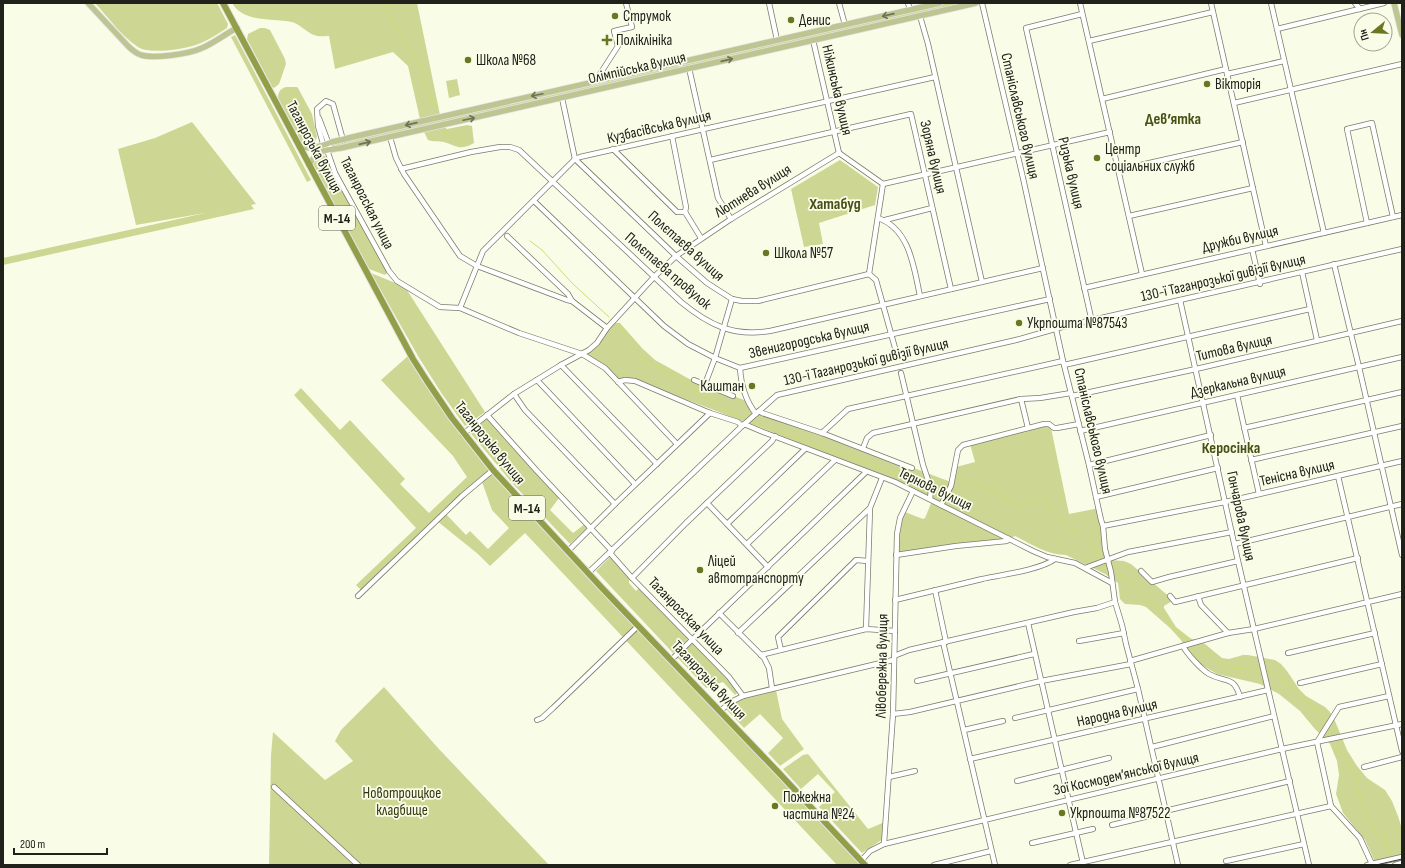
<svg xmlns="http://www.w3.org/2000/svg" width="1405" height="868" font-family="'Sofia Sans Condensed',sans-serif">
	<rect width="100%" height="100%" fill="#f9fde8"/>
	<g fill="#cdd793" fill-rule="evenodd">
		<path d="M95,3h122l11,21 -1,4c-8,5 -17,11 -26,15 -14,6 -51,12 -63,4 -17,-11 -29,-29 -43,-44z"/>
		<path d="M232,3h185l23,112 -20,4 -12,-53 -15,-14 -58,17 -6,-33c-4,0 -11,1 -15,-1 -8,-3 -14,-11 -22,-13 -20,-4 -48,1 -60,-19z"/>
		<path d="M940,3h36l-533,122 1,2 3,2 20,-4 5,1 2,17c-14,8 -17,3 -30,-1 -6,-1 -11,0 -16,-2l-5,-10 -92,20v-7z"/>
		<polygon points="260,28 265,28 270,30 285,59 286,64 279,84 274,88 272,87 247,39 248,34"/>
		<polygon points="235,35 311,180 307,182 231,37"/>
		<polygon points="457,79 460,95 449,98 446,81"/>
		<path d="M286,87h11l1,1 14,26 5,23 -3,6 -12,2 -24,-47c0,-6 2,-9 8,-11z"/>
		<polygon points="192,122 256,204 251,205 254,209 3,265 3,258 205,213 136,225 118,149 155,138"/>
		<polygon points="320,154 325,156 388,272 385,275 369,269 312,162"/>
		<polygon points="840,160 878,187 875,205 819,223 823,244 804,247 791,189"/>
		<polygon points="371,273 405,287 485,412 465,426 442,394 418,356"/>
		<polygon points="615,323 620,323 642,348 655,360 693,381 744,400 749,404 755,412 745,422 630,378 624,378 618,381 583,353 598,344 608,328"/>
		<path d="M408,356l27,43 25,35 46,55 356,376h-25l-312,-332 -35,33 -12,-12 -41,-33 -74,71 -7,-7 60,-57 -122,-133 7,-7 39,42 10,-10 55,59 -5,5 29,29 38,-36 -14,-21 -72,-76zM481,479l11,31 17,18 -21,21 -18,-18 -4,4 -21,-22z"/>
		<path d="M759,410l192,72 5,-15 19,-5 -5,-18 78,-19 3,3 18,86 30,-6 10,52 15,1 7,3 41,35v2l-8,5v2l12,19 14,11 15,6 17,14 7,1 14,-4h5l27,5 6,4 6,7 12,18 7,7 19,11 5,5 5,9 12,29 10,16 10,12 18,12 7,11 6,15 4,13v27l-27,6 -10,-22 -22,-27 -7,-19 3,-19 -2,-14 -7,-17 -15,-15 -15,-18 -21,-17 -19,-10 -43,-10 -15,-9 -16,-16 -5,-9 -11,-12 -24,-21 -6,-2 -15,-1 -5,-5 -2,-16 -13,-9 -39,-19c-19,0 -35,-11 -51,-19l-9,4 -108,14 2,-28 5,-14 18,7 2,-1 7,-17 -4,-5 -45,-20 -136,-54z"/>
		<polygon points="487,415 558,494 559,498 550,510 573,533 585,524 588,527 570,544 512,483 468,430"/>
		<polygon points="610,557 629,576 629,583 636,591 640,587 689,638 673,653 596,571"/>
		<polygon points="692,642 736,688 738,692 735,695 723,682 706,688 677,657"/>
		<polygon points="384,687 438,748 549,865 269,865 271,755 273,732 325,780 353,761 335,741 341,730"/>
		<polygon points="776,690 782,719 804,749 780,766 768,753 783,738 760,714 744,728 725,708 739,699"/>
		<polygon points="808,754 868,829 885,822 883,839 862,853 819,807 835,792 818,774 801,789 783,769 803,755"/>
	</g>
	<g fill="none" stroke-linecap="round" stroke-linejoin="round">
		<g stroke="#cedc75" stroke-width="1">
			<polyline points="385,3 394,27 412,53 421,68 429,97 438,106"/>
			<polyline points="443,132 449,133 467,142"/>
			<polyline points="530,241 542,250 572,283 609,317"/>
			<path d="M616,324c13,11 20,23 27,38l18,6 47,31"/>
			<polyline points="711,400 743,419"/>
			<polyline points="752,423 891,471 928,486"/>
			<polyline points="935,487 946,489"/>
			<path d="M951,491l9,-4 4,-6c10,2 21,5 30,10 7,4 15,11 23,13 8,2 16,-5 25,-5l24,28 14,4 10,10 8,17"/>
			<polyline points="1103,563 1108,567"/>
			<polyline points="1113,568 1115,568 1134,589 1148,602 1155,605 1159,608 1172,627 1189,640 1193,640"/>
			<path d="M1201,644c6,11 19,22 32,24 9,2 19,0 28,2"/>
			<polyline points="1266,671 1273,672 1284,679 1284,684 1291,684 1292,686"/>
			<path d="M1294,688c10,13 24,21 33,34"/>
			<polyline points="1329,727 1332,731 1331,737"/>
			<polyline points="1333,744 1350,764 1355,776 1363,809 1374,830 1387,841 1384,841 1391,851 1392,856"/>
		</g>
		<defs>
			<g id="minor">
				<polyline points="769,3 777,40"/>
				<polyline points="839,3 845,25"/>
				<polyline points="908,3 910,10"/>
				<polyline points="982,3 1023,178 1063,361 1089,465 1101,520 1103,526 1105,549 1111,572 1115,602 1122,625 1126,644 1138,689 1178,865"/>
				<polyline points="1080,3 1142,274"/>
				<polyline points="1211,3 1266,246"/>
				<polyline points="1271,3 1324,233"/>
				<polyline points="1355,3 1360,9"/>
				<polyline points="1082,14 1026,28 1092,322"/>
				<polyline points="920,16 928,44 982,282"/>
				<polyline points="1277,29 1384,3"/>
				<polyline points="813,40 839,153"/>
				<polyline points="1089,41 1213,12"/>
				<polyline points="689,68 718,198 731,219"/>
				<polyline points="1227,74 1284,61"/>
				<polyline points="601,80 600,74 618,46 614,31 632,27 626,3"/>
				<polyline points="562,98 575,159 676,256 707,283 732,299 742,301 758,301 869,274"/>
				<polyline points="1102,99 1226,69"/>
				<polyline points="1234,103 1402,64"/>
				<polyline points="319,118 331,150"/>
				<polyline points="672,136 686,207 685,212"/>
				<polyline points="390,137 396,158 404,174 460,256 477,266 567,300 572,301"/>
				<polyline points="324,147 318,126 317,109 326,101 333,104 343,140"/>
				<polyline points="613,149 677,212 685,212"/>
				<polyline points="327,150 335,173 389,271 397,281 440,307 460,308 519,333 582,354 605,368 677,444"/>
				<polyline points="839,153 883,184 1110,132"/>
				<polyline points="710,160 911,114 951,289"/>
				<path d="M401,169l70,-17 29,-5h10l9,3 162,152c28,23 52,35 89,29l273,-63"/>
				<polyline points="1118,170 1243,142"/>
				<polyline points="534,201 664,326 688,344 715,358 740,368 1050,299"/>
				<polyline points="685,212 701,238"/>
				<polyline points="1129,216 1253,188"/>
				<path d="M878,218c32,11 36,50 42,78"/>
				<polyline points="885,220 932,208"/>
				<polyline points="1367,223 1347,129 1372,123 1393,217"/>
				<polyline points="507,236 568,294 572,301 607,328"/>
				<polyline points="1252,249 1260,284"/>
				<polyline points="1334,264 1359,367 1402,555"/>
				<polyline points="1302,272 1317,340"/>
				<polyline points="869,274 883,184"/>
				<polyline points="869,274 876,280 897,355"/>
				<polyline points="1084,288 1402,215"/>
				<polyline points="1180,300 1238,561 1309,865"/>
				<polyline points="460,308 483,251 575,159 580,157 935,77"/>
				<polyline points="561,365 657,464"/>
				<polyline points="1064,365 1310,309"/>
				<path d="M740,368c1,17 5,32 16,46"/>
				<polyline points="901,373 923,465 931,489 930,499"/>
				<polyline points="537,380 635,484"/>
				<polyline points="694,380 733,396"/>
				<polyline points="618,382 625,380 635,381 710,413 738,422 742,426"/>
				<polyline points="705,384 715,358 732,299"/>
				<polyline points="514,394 525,410 615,504"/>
				<polyline points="1237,395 1259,494"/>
				<polyline points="1072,396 1196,369 1402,321"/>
				<polyline points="1021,399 1028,428"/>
				<polyline points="759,411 762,413 822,433 912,468"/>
				<polyline points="487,415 537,471 612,551"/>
				<polyline points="744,424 763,432 895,482 1033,551 1047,557 1075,563 1112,583"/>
				<polyline points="1244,428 1402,392"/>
				<polyline points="1080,431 1402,357"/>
				<polyline points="822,433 848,409 1063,361"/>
				<polyline points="463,434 514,394 561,365 589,350 597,343 607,328 654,277 676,256 731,219 839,153"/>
				<polyline points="863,448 867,438 873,433 1021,399 1040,398 1071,393"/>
				<polyline points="1251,460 1402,426"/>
				<polyline points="1089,465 1211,435"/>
				<polyline points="1338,476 1402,751"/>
				<polyline points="1096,497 1218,468"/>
				<polyline points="707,503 768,567"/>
				<polyline points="941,505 951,486 958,450 963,445 1044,424 1049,424 1054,428 1057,428 1079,424"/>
				<polyline points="727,524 805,449"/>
				<polyline points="1103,526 1225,502 1402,461"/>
				<polyline points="747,544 835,460"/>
				<polyline points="1235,544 1402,504"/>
				<polyline points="568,551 615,504 710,413"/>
				<polyline points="610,553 632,578 729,677 743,696"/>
				<polyline points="896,555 956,546 1007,541 1009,539"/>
				<polyline points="1085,568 1128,552 1232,532"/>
				<polyline points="1141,571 1152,582 1169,577 1238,561"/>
				<polyline points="588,573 740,428 777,395 1016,340 1062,327 1402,249"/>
				<polyline points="632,578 686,523 772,441 775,436"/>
				<polyline points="935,590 946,642"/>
				<polyline points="358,596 462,496 493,470"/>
				<polyline points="1170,596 1175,602 1358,558"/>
				<polyline points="1198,596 1201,605 1228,633"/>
				<path d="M895,600c29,-7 58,-14 87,-21 19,-4 58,-9 73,-20"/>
				<polyline points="719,613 764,658 769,668 772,688"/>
				<polyline points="1028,623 1083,863"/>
				<polyline points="866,629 870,509"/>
				<polyline points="738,633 870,508 882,478"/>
				<polyline points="1079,641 1124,633"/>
				<polyline points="943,642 995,865"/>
				<path d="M1183,646c4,8 18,23 26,28 16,9 25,1 31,23"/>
				<polyline points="781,650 778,637 856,560 868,561"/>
				<polyline points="1288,653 1375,633"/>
				<polyline points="761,655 866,629 895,631"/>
				<polyline points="894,656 909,650 1074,612 1097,608 1115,602"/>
				<polyline points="671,660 866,472"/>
				<polyline points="1130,661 1228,633 1254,629 1402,594"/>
				<polyline points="917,681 1034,654"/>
				<polyline points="1300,683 1382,664"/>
				<polyline points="720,711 731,702 743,696 893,660"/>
				<polyline points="893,714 910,712 1041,681 1131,664"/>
				<polyline points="1015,718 1138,689"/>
				<polyline points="537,720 542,718 553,708 638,626"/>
				<polyline points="964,730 1003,721"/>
				<polyline points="1317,742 1331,806 1360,838 1372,864"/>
				<polyline points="1317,742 1339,707 1389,696"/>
				<polyline points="1152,747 1274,716"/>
				<polyline points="970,759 1268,690"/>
				<polyline points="1364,767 1402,757"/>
				<polyline points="889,777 915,771"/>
				<polyline points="1017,781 1109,758"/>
				<polyline points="274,787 358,865"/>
				<polyline points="1165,811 1290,781"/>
				<polyline points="1112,825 1165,812"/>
				<polyline points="1032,843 1093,829"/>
				<polyline points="884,844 893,714 897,534 900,518 913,491"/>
				<polyline points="861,861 870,851 884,844 1282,749 1402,724"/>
				<polyline points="1226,861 1304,844"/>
				<polyline points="934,865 991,851"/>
				<polyline points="1070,865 1331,806"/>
				<polyline points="1367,865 1402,857"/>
				<polyline points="1395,865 1402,863"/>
			</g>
			<g id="major">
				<path d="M88,3l40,43c4,4 7,7 13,9 13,4 48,-1 61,-7 12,-5 23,-14 35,-20"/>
				<polyline points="1394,3 1402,35"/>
				<path d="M299,146c13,4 21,0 33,-4 8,-2 17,-4 25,-6l583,-133"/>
				<path d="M309,165c10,-17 14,-14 32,-17l635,-145"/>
			</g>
			<polyline id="highway" points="223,3 413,359 427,381 452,418 493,470 602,588 779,773 865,865"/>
		</defs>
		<use href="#minor" stroke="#797d6a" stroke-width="6"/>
		<use href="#major" stroke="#e4e4e4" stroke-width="7"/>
		<use href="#highway" stroke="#e4e4e4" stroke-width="8"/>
		<use href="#minor" stroke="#fff" stroke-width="4.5"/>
		<use href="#major" stroke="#bec592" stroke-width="5.5"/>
		<use href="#highway" stroke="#939e49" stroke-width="6"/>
		<polyline stroke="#393a31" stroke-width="1" points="1376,865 1402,859"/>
	</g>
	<defs><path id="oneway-shaft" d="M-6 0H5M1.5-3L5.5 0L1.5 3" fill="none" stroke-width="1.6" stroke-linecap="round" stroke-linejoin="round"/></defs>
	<g stroke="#6f7356">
		<use href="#oneway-shaft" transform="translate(888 15) rotate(167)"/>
		<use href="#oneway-shaft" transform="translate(727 60) rotate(-13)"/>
		<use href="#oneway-shaft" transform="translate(537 95) rotate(168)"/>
		<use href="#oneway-shaft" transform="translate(469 119) rotate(-12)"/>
		<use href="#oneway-shaft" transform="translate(411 124) rotate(167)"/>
		<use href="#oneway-shaft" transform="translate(365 143) rotate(-13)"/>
	</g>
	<g fill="#6c7620" stroke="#f9fde8" stroke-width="1.5">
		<circle cx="615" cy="16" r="4"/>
		<circle cx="791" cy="20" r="4"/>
		<path d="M605 34h4v4h4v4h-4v4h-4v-4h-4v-4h4z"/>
		<circle cx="468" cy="60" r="4"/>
		<circle cx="1207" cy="84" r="4"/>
		<circle cx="1097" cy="158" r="4"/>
		<circle cx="766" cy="253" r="4"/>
		<circle cx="1019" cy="323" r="4"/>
		<circle cx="752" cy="386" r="4"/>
		<circle cx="700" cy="570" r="4"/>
		<circle cx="775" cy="806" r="4"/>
		<circle cx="1062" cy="813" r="4"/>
	</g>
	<g text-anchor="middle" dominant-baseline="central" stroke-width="3.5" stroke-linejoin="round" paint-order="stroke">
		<g fill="#f9fde8" stroke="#616358" stroke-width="1">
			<rect x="319" y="206" width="36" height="24" rx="3"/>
			<rect x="509" y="496" width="36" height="24" rx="3"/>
		</g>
		<g font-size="14" font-weight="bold" fill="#20211a">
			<text x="337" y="218">М-14</text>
			<text x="527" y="508">М-14</text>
		</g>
		<g font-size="15" fill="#20211a" stroke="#f9fde8" text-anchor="start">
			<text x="623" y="16">Струмок</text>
			<text x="799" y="20">Денис</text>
			<text x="616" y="40">Поліклініка</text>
			<text x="476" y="60">Школа №68</text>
			<text x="1215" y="84">Вікторія</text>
			<text x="1105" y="149">Центр<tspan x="1105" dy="17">соціальних служб</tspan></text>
			<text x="774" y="253">Школа №57</text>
			<text x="1027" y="323">Укрпошта №87543</text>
			<text x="744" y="386" text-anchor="end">Каштан</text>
			<text x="708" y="561">Ліцей<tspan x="708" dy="17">автотранспорту</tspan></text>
			<text x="783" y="797">Пожежна<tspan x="783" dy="17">частина №24</tspan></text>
			<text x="1070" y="813">Укрпошта №87522</text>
		</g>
		<g font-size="15" fill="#20211a" stroke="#f9fde8">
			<text transform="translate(637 68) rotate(-13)">Олімпійська вулиця</text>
			<text transform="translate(837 90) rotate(77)">Ніжинська вулиця</text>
			<text transform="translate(1020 116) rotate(77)">Станіславського вулиця</text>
			<text transform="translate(659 127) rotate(-13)">Кузбасівська вулиця</text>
			<text transform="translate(314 147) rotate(62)">Таганрозька вулиця</text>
			<text transform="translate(933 157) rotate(77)">Зоряна вулиця</text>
			<text transform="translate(1071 173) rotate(77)">Ризька вулиця</text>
			<text transform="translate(753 191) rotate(-32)">Лютнева вулиця</text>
			<text transform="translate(367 203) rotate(63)">Таганрогская улица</text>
			<text transform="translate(1240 239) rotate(-13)">Дружби вулиця</text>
			<text transform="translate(686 246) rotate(42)">Полєтаєва вулиця</text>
			<text transform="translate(668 271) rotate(41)">Полєтаєва провулок</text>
			<text transform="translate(1223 278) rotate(-13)">130-ї Таганрозької дивізії вулиця</text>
			<text transform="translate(809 340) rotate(-13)">Звенигородська вулиця</text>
			<text transform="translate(1234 348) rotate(-13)">Титова вулиця</text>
			<text transform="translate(866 362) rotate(-13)">130-ї Таганрозької дивізії вулиця</text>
			<text transform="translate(1238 382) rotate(-13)">Дзеркальна вулиця</text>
			<text transform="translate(1093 431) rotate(77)">Станіславського вулиця</text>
			<text transform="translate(490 443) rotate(51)">Таганрозька вулиця</text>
			<text transform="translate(1297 473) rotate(-13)">Тенісна вулиця</text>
			<text transform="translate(935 489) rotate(26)">Тернова вулиця</text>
			<text transform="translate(1241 516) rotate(78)">Гончарова вулиця</text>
			<text transform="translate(686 616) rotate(46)">Таганрогская улица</text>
			<text transform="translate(882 666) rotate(-89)">Лівобережна вулиця</text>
			<text transform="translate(709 680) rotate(47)">Таганрозька вулиця</text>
			<text transform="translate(1117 713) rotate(-13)">Народна вулиця</text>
			<text transform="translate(1126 774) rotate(-13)">Зої Космодем’янської вулиця</text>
		</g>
		<g font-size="15" fill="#32370b" stroke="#f9fde8">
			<text x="402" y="793">Новотроицкое<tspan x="402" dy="17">кладбище</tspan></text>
		</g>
		<g font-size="16" font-weight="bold" fill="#495016" stroke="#f9fde8">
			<text x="1173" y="119">Дев’ятка</text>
			<text x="835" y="204">Хатабуд</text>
			<text x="1231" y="448">Керосінка</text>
		</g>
	</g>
	<rect width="1405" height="868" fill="none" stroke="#20211a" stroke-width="8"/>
	<g transform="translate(1373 32) rotate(252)"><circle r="19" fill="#f9fde8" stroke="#a2a596"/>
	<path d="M0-3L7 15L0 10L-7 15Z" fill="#6c7620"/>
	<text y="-6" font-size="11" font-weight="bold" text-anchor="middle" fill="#20211a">Пн</text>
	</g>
	<path d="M14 848v6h93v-6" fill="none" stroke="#20211a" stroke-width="2"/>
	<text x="20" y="848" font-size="12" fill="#20211a" stroke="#f9fde8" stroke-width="3" paint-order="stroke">200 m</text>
</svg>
